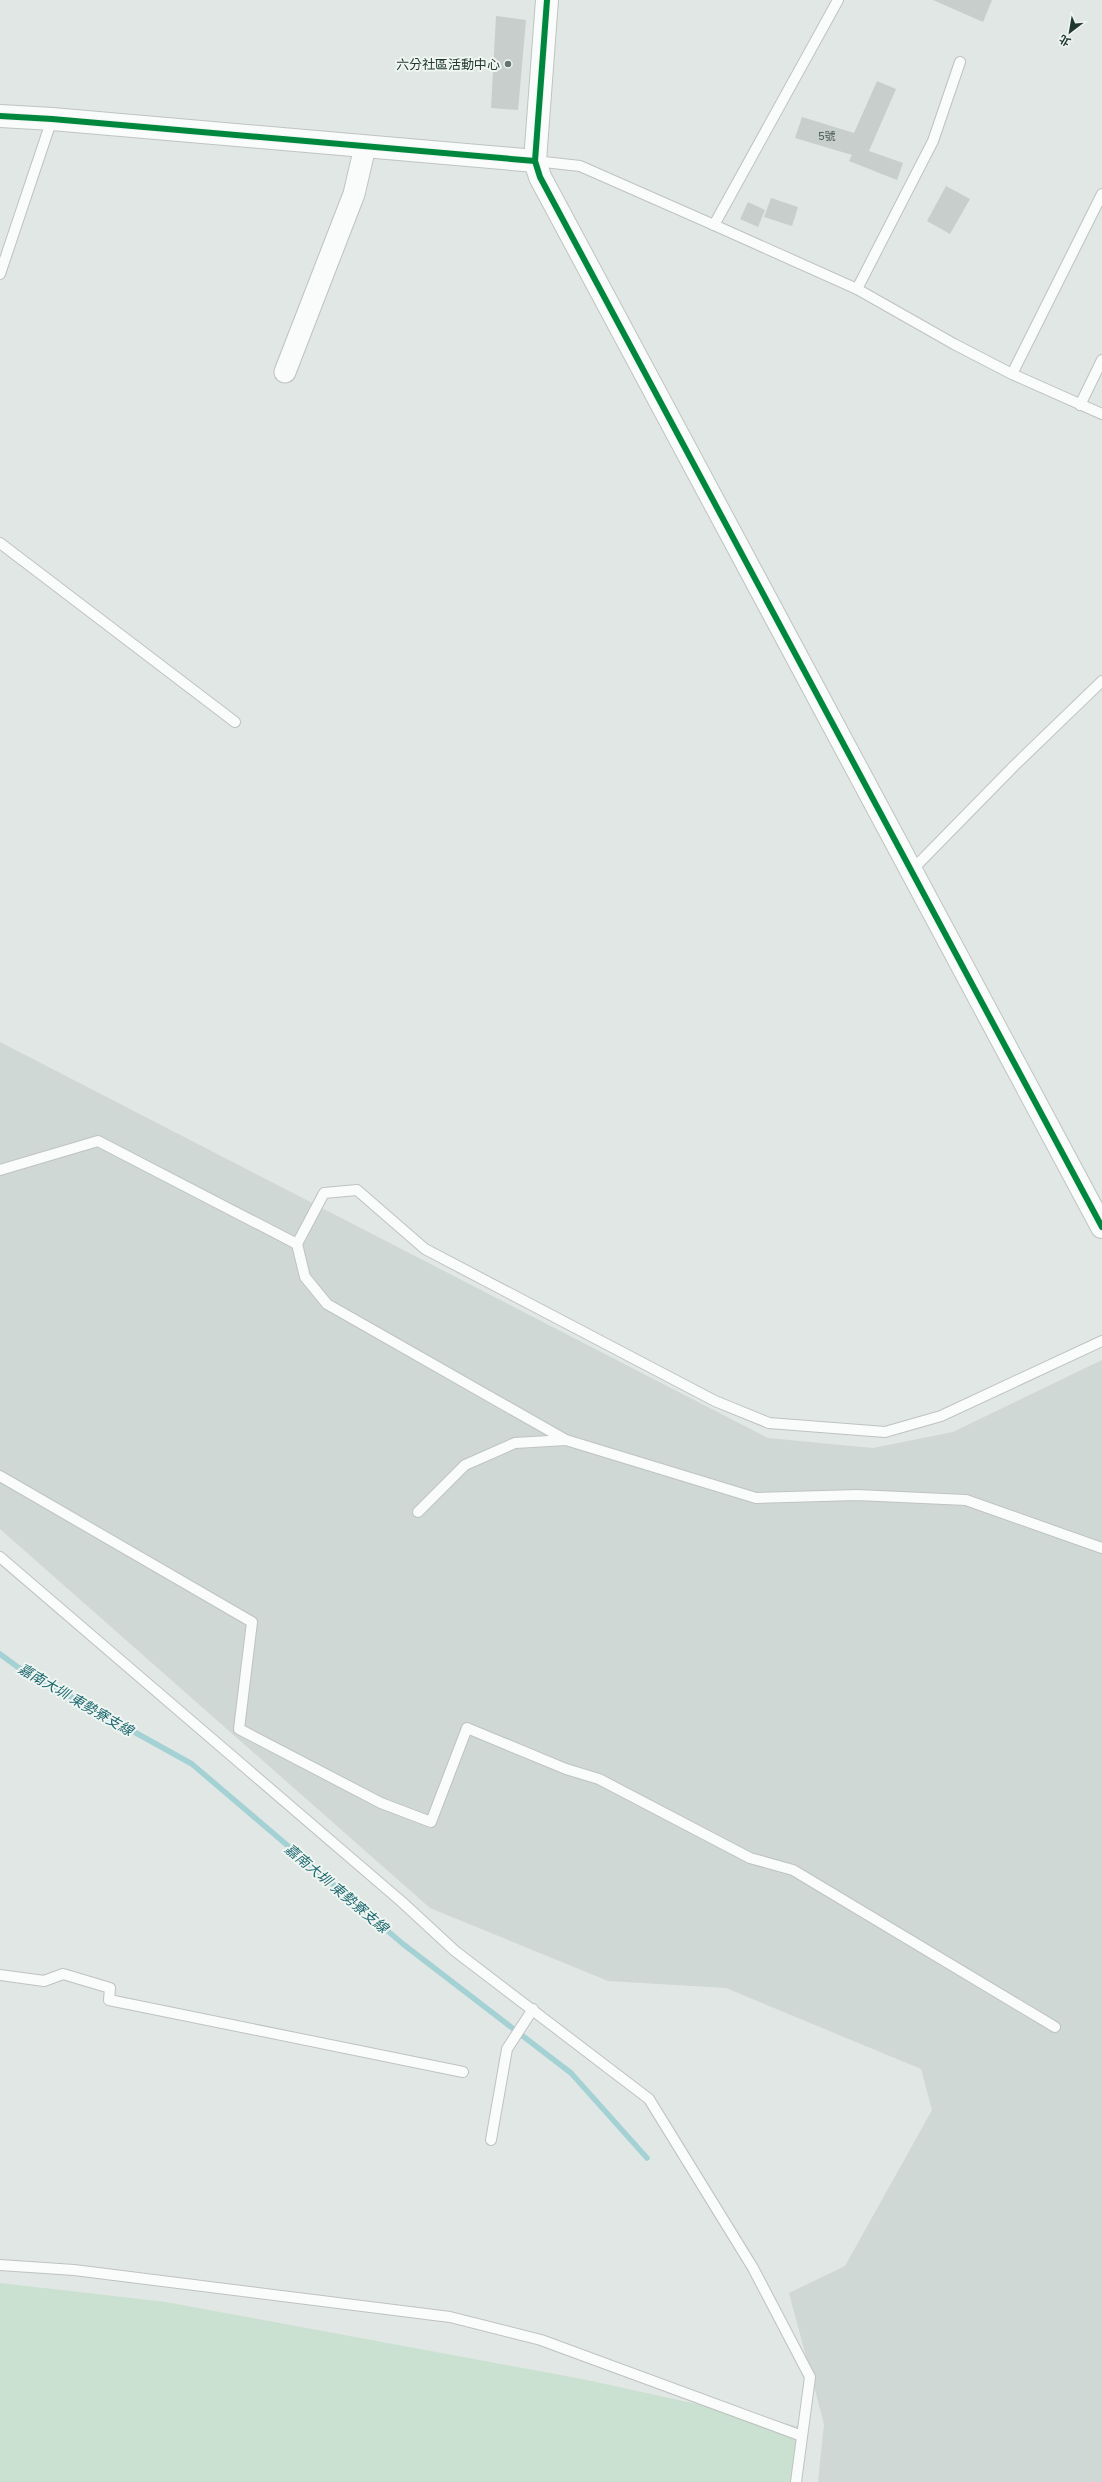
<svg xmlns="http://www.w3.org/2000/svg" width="1102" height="2482" font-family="'Golos Text','Noto Sans TC',sans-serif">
	<rect width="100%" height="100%" fill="#e1e7e4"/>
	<polygon fill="#cfd8d4" points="0,1042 768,1438 873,1448 953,1432 1102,1360 1102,2482 818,2482 824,2424 789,2293 845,2266 932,2110 921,2069 726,1988 608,1981 430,1908 0,1529"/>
	<polygon fill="#cae0d0" points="0,2283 166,2302 582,2379 806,2428 798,2482 0,2482"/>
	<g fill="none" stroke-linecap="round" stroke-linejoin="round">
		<polyline stroke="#a3d1d4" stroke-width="5.5" points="0,1654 19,1668 192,1764 403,1944 571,2073 647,2158"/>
	</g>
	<g fill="#c8cecb">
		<polygon points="933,0 992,0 983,22"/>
		<polygon points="496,16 526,20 518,110 491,108"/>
		<polygon points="877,81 896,89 869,151 903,163 897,180 849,161 852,155 795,138 802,117 854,133"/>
		<polygon points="946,186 970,199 950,234 927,221"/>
		<polygon points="771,198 798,207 792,226 764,217"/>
		<polygon points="748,202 765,210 758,227 740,219"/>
	</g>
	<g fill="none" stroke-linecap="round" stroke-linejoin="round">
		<defs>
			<g id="lane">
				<polyline points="535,161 580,166 714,225 857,289 954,344 1012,374 1102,414"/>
				<polyline points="714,225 838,0"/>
				<polyline points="0,274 52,119"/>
				<polyline points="857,289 933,141 960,62"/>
				<polyline points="1012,374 1102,194"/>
				<polyline points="1080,405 1102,360"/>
				<polyline points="0,543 235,722"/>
				<polyline points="912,870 1015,765 1102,681"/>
				<polyline points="0,1170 98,1141 297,1244"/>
				<polyline points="566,1440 327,1304 305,1277 297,1244 324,1193 357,1190 425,1249 715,1401 769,1423 885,1432 941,1416 1102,1341"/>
				<polyline points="0,1476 252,1622 239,1729 381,1803 431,1822 467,1728 566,1769 599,1779 750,1858 793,1870 1055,2027"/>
				<polyline points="418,1512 465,1465 515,1443 566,1440 756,1498 857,1495 966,1500 1102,1548"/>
				<polyline points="0,1557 402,1902 455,1951 649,2099 753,2268 810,2377 796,2482"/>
				<polyline points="0,1975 44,1981 63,1974 110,1988 109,2000 463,2072"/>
				<polyline points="491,2140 507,2049 533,2009"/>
				<polyline points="0,2265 74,2270 450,2317 541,2340 802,2436"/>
			</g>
			<polyline id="street" points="285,372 354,194 365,147"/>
			<g id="secondary">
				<polyline points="547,0 535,161 540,177 1102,1227"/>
				<polyline points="0,116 52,119 535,161"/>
			</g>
		</defs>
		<use href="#lane" stroke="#bec3c1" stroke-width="12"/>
		<use href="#street" stroke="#bec3c1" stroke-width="23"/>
		<use href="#secondary" stroke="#bec5c1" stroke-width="24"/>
		<use href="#lane" stroke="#fafbfb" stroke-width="10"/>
		<use href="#street" stroke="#fafbfb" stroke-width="21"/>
		<use href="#secondary" stroke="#fafbfb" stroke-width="22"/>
		<defs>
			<g id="cycleway">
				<polyline points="547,0 535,161 540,177 1102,1227"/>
				<polyline points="0,116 52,119 535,161"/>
			</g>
		</defs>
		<use href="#cycleway" stroke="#eff6f2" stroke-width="8"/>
		<use href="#cycleway" stroke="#00873e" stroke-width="6"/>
	</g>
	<circle fill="#64756f" stroke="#eff6f2" stroke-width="1.5" cx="508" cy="64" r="4"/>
	<g text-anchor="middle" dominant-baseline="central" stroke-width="4" stroke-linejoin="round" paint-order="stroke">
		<g font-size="11" fill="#4c5e58">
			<text x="827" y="135">5號</text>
		</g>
		<g font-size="13" fill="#213830" stroke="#eff6f2" text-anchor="end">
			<text x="500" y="64">六分社區活動中心</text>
		</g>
		<g font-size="14" font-style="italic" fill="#1e6971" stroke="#eff6f2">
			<text transform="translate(76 1699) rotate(30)">嘉南大圳 東勢寮支線</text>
			<text transform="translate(337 1888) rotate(40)">嘉南大圳 東勢寮支線</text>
		</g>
	</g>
	<g transform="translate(1070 32) rotate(211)" stroke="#eff6f2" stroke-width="3" paint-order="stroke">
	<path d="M0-3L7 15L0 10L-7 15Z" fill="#213830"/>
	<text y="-6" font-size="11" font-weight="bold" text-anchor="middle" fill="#213830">北</text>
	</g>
</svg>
